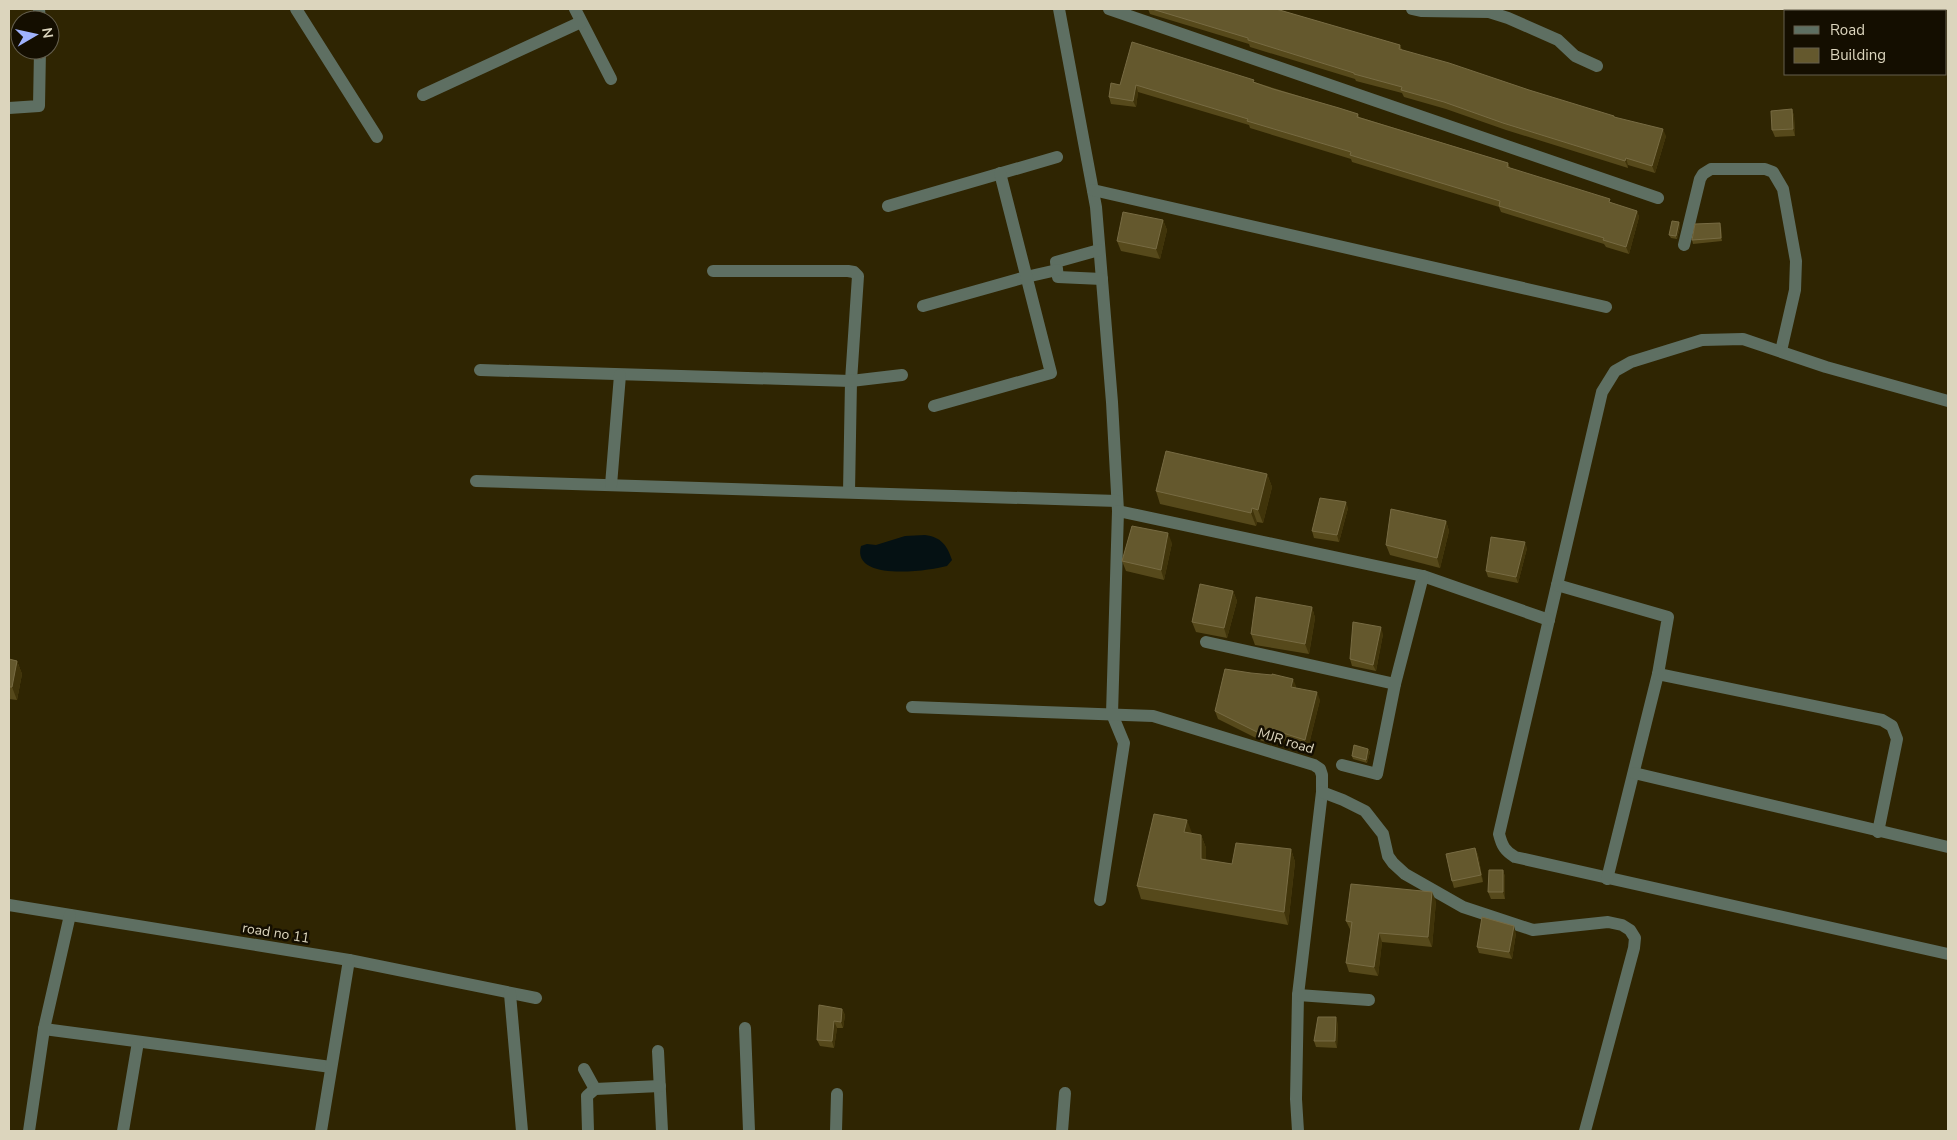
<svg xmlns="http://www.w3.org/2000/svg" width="1957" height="1140" font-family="'Nunito Sans',sans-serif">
	<rect width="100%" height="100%" fill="#2f2502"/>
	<path fill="#051113" d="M925,535c16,2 22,10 27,25l-5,6c-18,5 -96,16 -86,-20l6,-2 9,1 29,-9z"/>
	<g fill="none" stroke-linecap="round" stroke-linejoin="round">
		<g stroke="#5e6f62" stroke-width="12">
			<polyline points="39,9 40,20"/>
			<polyline points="296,9 377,137"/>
			<polyline points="575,9 611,79"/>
			<polyline points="1059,9 1096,207 1112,402 1118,511 1112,714 1124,743 1100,900"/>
			<polyline points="1109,9 1658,198"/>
			<polyline points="1412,9 1421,11 1489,12 1508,18 1558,40 1575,56 1597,66"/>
			<polyline points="423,95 581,22"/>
			<polyline points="9,108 39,106 40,50"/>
			<polyline points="1093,190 1606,307"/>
			<polyline points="888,206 1057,157"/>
			<polyline points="1684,245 1700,179 1703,174 1711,169 1765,169 1773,172 1783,189 1796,261 1795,290 1781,351"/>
			<polyline points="1099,250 1056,262 1058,277 1102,279"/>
			<polyline points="713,271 848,271 854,272 858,276 851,381 849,492"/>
			<polyline points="923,306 1026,277 1057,270"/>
			<polyline points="480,370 851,381 902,375"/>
			<path d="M1948,401l-122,-34 -83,-28 -41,1 -71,22 -16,9 -13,21 -103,442c3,12 6,17 16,23l433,97"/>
			<polyline points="934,406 1051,373 1000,173"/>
			<polyline points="476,481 1117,501"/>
			<polyline points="611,485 620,375"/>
			<polyline points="1118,511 1423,576 1549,620"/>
			<polyline points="1557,585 1668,617 1658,674 1607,879"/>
			<polyline points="1206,642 1395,684"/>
			<polyline points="1658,674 1882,720 1892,726 1897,739 1878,832"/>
			<polyline points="912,707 1153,716 1314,765 1320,769 1322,775 1322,792 1298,995 1296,1099 1298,1131"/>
			<polyline points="1342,765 1377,774 1395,684 1423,576"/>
			<polyline points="1634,773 1948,847"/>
			<polyline points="1322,792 1343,800 1365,811 1383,834 1388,856 1393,863 1405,874 1463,907 1533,930 1608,922 1622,925 1630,930 1635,938 1634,948 1585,1131"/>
			<polyline points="9,905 349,960 536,998"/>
			<polyline points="510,994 522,1131"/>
			<polyline points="1298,995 1369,1000"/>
			<polyline points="745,1028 749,1131"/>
			<polyline points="44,1029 331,1067"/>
			<polyline points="658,1051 662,1131"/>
			<polyline points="584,1069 595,1089"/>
			<polyline points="29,1131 44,1029 70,915"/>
			<polyline points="123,1131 138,1042"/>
			<polyline points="321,1131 349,960"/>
			<polyline points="588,1131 587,1096 595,1089 660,1086"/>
			<polyline points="836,1131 837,1094"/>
			<polyline points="1062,1131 1065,1093"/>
		</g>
	</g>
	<g fill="#56491b">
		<polygon points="1148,9 1276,9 1400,45 1402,50 1615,118 1666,136 1655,173 1628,165 1628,168 1506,130 1446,109 1404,97 1402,93 1356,81 1355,79 1250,47 1249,44 1150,14"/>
		<polygon points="1254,82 1358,114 1359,117 1508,163 1510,168 1612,203 1637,211 1639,217 1629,254 1606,247 1604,244 1501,212 1499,207 1352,162 1351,159 1250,128 1249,125 1138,92 1136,107 1111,104 1109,97 1120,85"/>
		<polygon points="1792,109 1794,116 1795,136 1775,137 1772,130"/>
		<polygon points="1163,220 1167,230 1160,259 1121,251 1117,241"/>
		<polygon points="1679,222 1680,226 1677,239 1671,238 1669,235"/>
		<polygon points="1721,226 1722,241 1693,244 1692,240"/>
		<polygon points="1267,474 1272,487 1263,523 1257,522 1256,526 1160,504 1156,491"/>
		<polygon points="1348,508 1339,542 1314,538 1312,531"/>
		<polygon points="1446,521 1449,531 1440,568 1390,555 1386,545"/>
		<polygon points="1172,543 1164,580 1126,571 1122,561"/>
		<polygon points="1527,548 1518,583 1488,577 1486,571"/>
		<polygon points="1233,591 1237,601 1227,638 1196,632 1192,622"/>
		<polygon points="1312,607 1315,618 1309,654 1255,645 1251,634"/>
		<polygon points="1383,634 1376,671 1352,666 1350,659"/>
		<polygon points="9,659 17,661 22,674 17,700 9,699"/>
		<polygon points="1296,686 1296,688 1320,700 1308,748 1283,740 1282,745 1262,741 1218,719 1215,711"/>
		<polygon points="1368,749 1370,752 1367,763 1353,759 1352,756"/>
		<polygon points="1192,833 1192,834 1201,835 1206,848 1206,860 1232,864 1291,849 1295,862 1288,925 1141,899 1137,886"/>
		<polygon points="1475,848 1478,855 1483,882 1454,888 1452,881"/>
		<polygon points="1503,870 1505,877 1505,899 1491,899 1488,892"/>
		<polygon points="1436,901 1432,947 1382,942 1378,976 1349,972 1346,963 1351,931 1346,921"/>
		<polygon points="1516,933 1512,959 1479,953 1477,947"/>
		<polygon points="842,1009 845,1015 843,1028 837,1028 834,1048 820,1046 817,1040"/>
		<polygon points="1338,1024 1337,1048 1316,1047 1314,1041"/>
	</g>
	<g fill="#40340a">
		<polygon points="1136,85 1138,92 1136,107 1133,101"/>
		<polygon points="1792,109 1794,116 1795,136 1793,129"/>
		<polygon points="1663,129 1666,136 1655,173 1652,166"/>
		<polygon points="1626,158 1628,165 1628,168 1625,161"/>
		<polygon points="1637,211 1639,217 1629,254 1626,247"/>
		<polygon points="1163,220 1167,230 1160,259 1156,249"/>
		<polygon points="1679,222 1680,226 1677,239 1676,236"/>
		<polygon points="1720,223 1721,226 1722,241 1721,238"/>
		<polygon points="1267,474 1272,487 1263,523 1258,510"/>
		<polygon points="1346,502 1348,508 1339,542 1337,535"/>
		<polygon points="1252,508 1257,522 1256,526 1251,513"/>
		<polygon points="1446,521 1449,531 1440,568 1437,558"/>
		<polygon points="1168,533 1172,543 1164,580 1161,570"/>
		<polygon points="1525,542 1527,548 1518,583 1516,577"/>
		<polygon points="1233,591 1237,601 1227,638 1224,628"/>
		<polygon points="1312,607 1315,618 1309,654 1305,644"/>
		<polygon points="1381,627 1383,634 1376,671 1373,665"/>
		<polygon points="17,661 22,674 17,700 12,687"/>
		<polygon points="1293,679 1296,686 1294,695 1291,687"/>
		<polygon points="1317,692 1320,700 1308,748 1305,740"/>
		<polygon points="1280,732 1283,740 1282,745 1279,737"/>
		<polygon points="1368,749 1370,752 1367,763 1366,760"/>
		<polygon points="1187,820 1192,833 1189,846 1184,832"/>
		<polygon points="1201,835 1206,848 1206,872 1201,859"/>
		<polygon points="1475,848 1478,855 1483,882 1481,875"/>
		<polygon points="1291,849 1295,862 1288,925 1284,912"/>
		<polygon points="1503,870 1505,877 1505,899 1503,892"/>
		<polygon points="1432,892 1436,901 1432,947 1428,937"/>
		<polygon points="1514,926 1516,933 1512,959 1509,952"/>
		<polygon points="1379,933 1382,942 1378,976 1374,967"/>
		<polygon points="842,1009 845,1015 843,1028 841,1022"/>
		<polygon points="1336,1017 1338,1024 1337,1048 1335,1041"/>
		<polygon points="834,1021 837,1028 834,1048 832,1041"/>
	</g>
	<g fill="#64582d" stroke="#776b43">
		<polygon points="1152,9 1276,9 1400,45 1399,49 1449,63 1529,90 1614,116 1614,117 1663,129 1652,166 1626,158 1625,161 1503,123 1444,102 1401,90 1402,87 1354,74 1354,73 1248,40 1248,38"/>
		<polygon points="1132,42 1254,80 1253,82 1273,89 1339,108 1358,114 1357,117 1508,163 1507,167 1610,199 1609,202 1637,211 1626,247 1603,240 1604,238 1499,206 1500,201 1350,155 1351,152 1247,121 1248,119 1136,85 1133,101 1109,97 1111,83 1120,85"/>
		<polygon points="1792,109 1793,129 1772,130 1771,111"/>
		<polygon points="1123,212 1163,220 1156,249 1117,241"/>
		<polygon points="1672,221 1679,222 1676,236 1669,235"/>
		<polygon points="1720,223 1721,238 1692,240 1695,224"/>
		<polygon points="1166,451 1267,474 1258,510 1252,508 1251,513 1156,491"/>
		<polygon points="1320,498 1346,502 1337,535 1312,531"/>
		<polygon points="1391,509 1446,521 1437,558 1386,545"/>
		<polygon points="1132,526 1168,533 1161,570 1122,561"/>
		<polygon points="1491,537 1525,542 1516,577 1486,571"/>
		<polygon points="1200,584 1233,591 1224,628 1192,622"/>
		<polygon points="1256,597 1312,607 1305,644 1251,634"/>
		<polygon points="1353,622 1381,627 1373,665 1350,659"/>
		<polygon points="9,659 17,661 12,687 9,687"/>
		<polygon points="1225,669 1251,673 1272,675 1272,674 1293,679 1291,687 1317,692 1305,740 1280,732 1279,737 1259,733 1215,711"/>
		<polygon points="1354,745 1368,749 1366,760 1352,756"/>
		<polygon points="1154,814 1187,820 1184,832 1201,835 1201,859 1232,864 1236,843 1291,849 1284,912 1137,886"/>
		<polygon points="1475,848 1481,875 1452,881 1446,854"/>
		<polygon points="1489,870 1503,870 1503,892 1488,892"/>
		<polygon points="1351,884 1432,892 1428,937 1379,933 1374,967 1346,963 1352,922 1346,921"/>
		<polygon points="1482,917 1514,926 1509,952 1477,947"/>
		<polygon points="819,1005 842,1009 841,1022 834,1021 832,1041 817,1040"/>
		<polygon points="1318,1017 1336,1017 1335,1041 1314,1041"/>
	</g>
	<g text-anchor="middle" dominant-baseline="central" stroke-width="5" stroke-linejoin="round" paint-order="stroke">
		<g font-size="14" fill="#dcd5bd" stroke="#140e00">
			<text transform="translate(1286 741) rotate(17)">MJR road</text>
			<text transform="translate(276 933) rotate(9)">road no 11</text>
		</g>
	</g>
	<rect width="1957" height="1140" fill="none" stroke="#dcd5bd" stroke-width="20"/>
	<rect x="1784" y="10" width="162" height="65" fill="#140e00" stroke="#645e4c"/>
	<rect x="1794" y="26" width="25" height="8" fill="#5e6f62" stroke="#645e4c"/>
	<text x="1830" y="35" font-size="15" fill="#dcd5bd">Road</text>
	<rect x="1794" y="48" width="25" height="15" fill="#64582d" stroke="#645e4c"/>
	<text x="1830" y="60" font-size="15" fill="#dcd5bd">Building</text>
	<g transform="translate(35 35) rotate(81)"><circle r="24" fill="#140e00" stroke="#645e4c"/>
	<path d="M0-4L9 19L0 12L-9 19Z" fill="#a0b3fd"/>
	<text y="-8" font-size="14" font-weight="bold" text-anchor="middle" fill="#dcd5bd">N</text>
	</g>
</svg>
